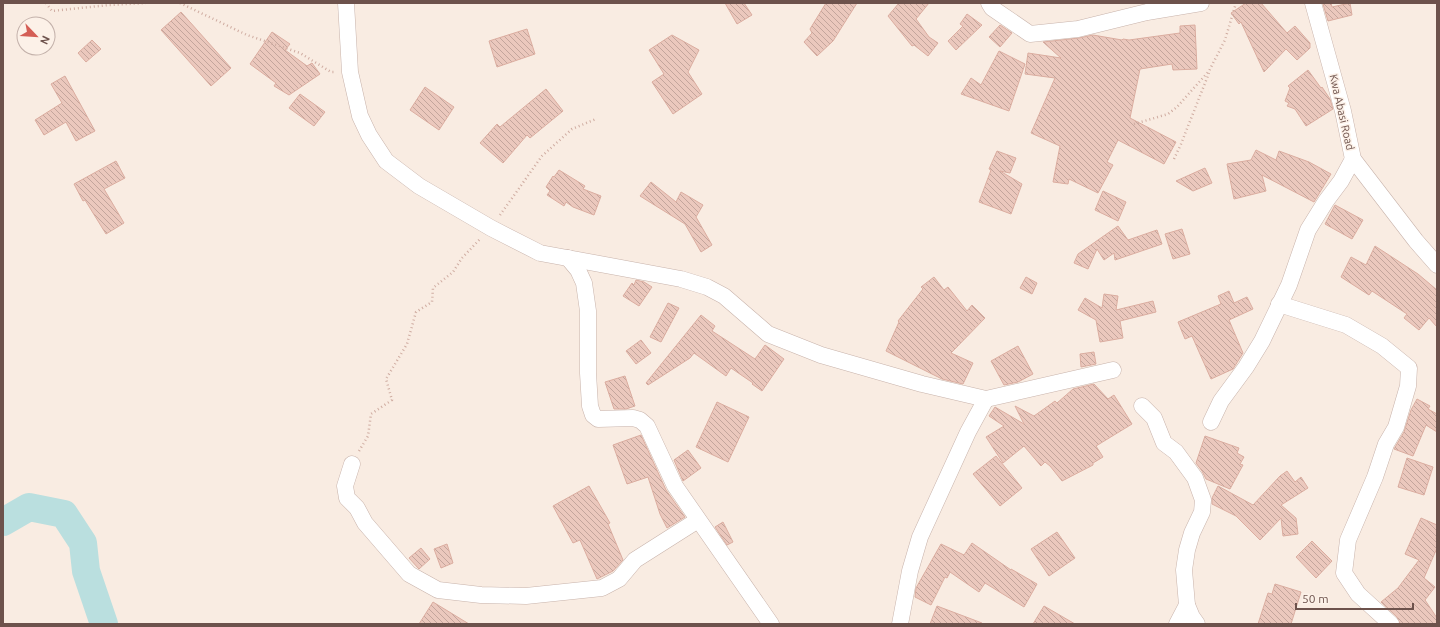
<svg xmlns="http://www.w3.org/2000/svg" width="1440" height="627" font-family="Ubuntu,sans-serif">
	<defs>
		<pattern id="building-back-hatch" width="6" height="6" patternUnits="userSpaceOnUse"><rect width="6" height="6" fill="#ebc8bd"/><path d="M-1 5l2 2M0 0l6 6M5-1l2 2" fill="none" stroke="#c3a59c"/></pattern>
	</defs>
	<rect width="100%" height="100%" fill="#f9ece2"/>
	<g fill="none" stroke-linecap="round" stroke-linejoin="round">
		<polyline stroke="#badfdf" stroke-width="28" points="3,522 29,507 64,514 83,543 86,571 104,624"/>
	</g>
	<g fill="url(#building-back-hatch)" stroke="#dbada0">
		<polygon points="725,3 744,3 752,15 737,24"/>
		<polygon points="826,3 857,3 833,41 817,56 804,42 812,33 810,29"/>
		<polygon points="899,3 929,3 916,19 929,37 938,43 928,56 914,45 912,46 888,16"/>
		<polygon points="1246,3 1261,3 1287,33 1295,26 1310,43 1310,48 1297,60 1286,49 1264,72 1241,22 1239,24 1231,13"/>
		<polygon points="1326,3 1331,3 1332,7 1350,3 1352,15 1328,21 1323,4"/>
		<polygon points="181,12 231,68 211,86 161,30"/>
		<polygon points="967,14 982,25 956,50 948,41 963,26 960,24"/>
		<polygon points="1000,25 1012,33 1000,47 989,37"/>
		<polygon points="1195,25 1197,69 1173,70 1172,64 1140,69 1130,118 1176,142 1164,164 1118,140 1107,162 1113,165 1098,193 1069,179 1068,184 1053,182 1060,146 1031,133 1055,78 1025,74 1028,53 1061,58 1043,42 1079,38 1093,35 1122,40 1123,39 1129,40 1180,33 1180,26"/>
		<polygon points="527,29 535,54 497,67 489,41"/>
		<polygon points="272,32 290,44 285,50 307,66 312,63 320,74 289,95 274,86 276,83 250,64"/>
		<polygon points="672,35 699,50 688,72 702,94 673,114 652,82 664,74 649,50"/>
		<polygon points="92,40 101,49 86,62 78,53"/>
		<polygon points="999,51 1025,64 1009,111 961,94 971,78 981,85"/>
		<polygon points="1308,70 1321,88 1322,87 1330,99 1333,109 1306,126 1295,109 1287,106 1289,103 1285,101 1290,88 1288,86"/>
		<polygon points="65,76 95,131 76,141 66,122 44,135 35,120 62,103 51,84"/>
		<polygon points="425,87 454,107 439,130 410,110"/>
		<polygon points="546,89 563,111 530,138 527,135 503,163 480,143 497,124 500,127"/>
		<polygon points="300,94 325,112 314,126 289,108"/>
		<polygon points="1256,150 1276,160 1279,151 1309,162 1331,174 1314,202 1262,175 1266,191 1234,199 1227,164 1251,160"/>
		<polygon points="997,151 1016,158 1010,173 1000,171 1022,184 1011,214 979,202 991,170 989,169"/>
		<polygon points="116,161 125,178 104,189 124,223 106,234 85,200 83,201 74,184"/>
		<polygon points="1205,168 1212,183 1193,191 1176,181"/>
		<polygon points="559,170 585,186 583,189 601,196 594,215 573,207 566,202 564,206 547,195 550,191 546,187 553,176 554,177"/>
		<polygon points="651,182 676,202 681,192 703,205 696,217 712,245 701,252 685,224 640,196"/>
		<polygon points="1103,191 1126,202 1118,221 1095,210"/>
		<polygon points="1335,205 1363,220 1352,239 1325,224"/>
		<polygon points="1118,226 1128,240 1157,230 1162,244 1115,260 1114,253 1104,260 1097,249 1088,269 1074,263 1078,254"/>
		<polygon points="1182,229 1190,254 1173,259 1165,234"/>
		<polygon points="1375,246 1418,274 1437,290 1437,327 1429,318 1419,330 1404,318 1407,314 1372,291 1369,295 1341,277 1351,257 1366,265"/>
		<polygon points="934,277 944,290 948,287 967,311 972,305 985,318 951,353 973,363 963,384 942,379 886,351 899,322 898,321 923,289 921,287"/>
		<polygon points="1026,277 1037,283 1032,294 1020,288"/>
		<polygon points="636,280 644,282 652,287 639,306 623,296 632,283 634,285"/>
		<polygon points="1229,291 1234,303 1247,297 1253,309 1229,320 1243,353 1233,369 1211,379 1192,336 1185,339 1178,322 1221,304 1218,296"/>
		<polygon points="1104,294 1118,296 1116,310 1153,301 1156,312 1120,321 1123,338 1100,342 1096,320 1078,310 1085,298 1102,308"/>
		<polygon points="668,303 679,308 661,342 650,337"/>
		<polygon points="701,315 715,326 712,331 755,359 765,345 784,359 762,391 752,384 753,383 731,368 726,376 694,353 690,358 648,385 646,383"/>
		<polygon points="641,340 651,353 636,364 626,351"/>
		<polygon points="1018,346 1033,374 1018,382 1004,385 991,361"/>
		<polygon points="1094,352 1096,364 1081,367 1080,354"/>
		<polygon points="625,376 635,406 626,409 614,409 605,382"/>
		<polygon points="1094,384 1108,399 1114,395 1132,424 1096,446 1103,457 1093,463 1093,465 1062,481 1050,466 1045,462 1041,466 1024,446 1003,463 986,437 1004,426 989,416 995,407 1024,424 1015,406 1034,416 1055,401 1057,403 1073,389"/>
		<polygon points="1417,399 1430,406 1428,409 1437,414 1437,432 1426,425 1413,456 1394,449 1404,432 1411,410"/>
		<polygon points="717,402 749,417 728,462 696,447"/>
		<polygon points="641,435 666,490 685,517 667,528 660,514 648,477 627,484 613,445"/>
		<polygon points="1205,436 1239,448 1237,453 1244,457 1240,464 1243,465 1230,489 1206,479 1202,471 1196,463"/>
		<polygon points="688,450 701,468 683,481 674,460"/>
		<polygon points="996,456 1022,488 1000,506 973,474"/>
		<polygon points="1407,458 1433,467 1424,495 1398,487"/>
		<polygon points="1287,471 1295,482 1301,477 1308,488 1281,505 1296,518 1298,534 1283,536 1281,518 1260,540 1236,516 1212,504 1212,498 1218,486 1253,505 1280,476"/>
		<polygon points="589,486 610,523 608,524 623,560 613,571 597,579 580,540 573,543 553,506"/>
		<polygon points="1421,518 1437,525 1437,536 1436,539 1437,538 1437,548 1424,578 1435,587 1425,600 1437,618 1437,624 1400,624 1397,617 1381,602 1398,588 1419,560 1405,554"/>
		<polygon points="723,522 733,542 727,545 715,527"/>
		<polygon points="1057,532 1075,558 1049,576 1031,549"/>
		<polygon points="1312,541 1332,561 1316,578 1296,557"/>
		<polygon points="972,543 1011,570 1011,569 1037,584 1024,607 985,583 979,592 950,572 947,578 945,577 931,605 915,597 916,588 941,544 964,555"/>
		<polygon points="447,544 453,563 441,568 434,549"/>
		<polygon points="421,548 430,559 419,569 409,558"/>
		<polygon points="1275,584 1301,592 1291,624 1258,624 1268,593 1272,594"/>
		<polygon points="433,602 469,624 419,624"/>
		<polygon points="937,606 982,623 982,624 930,624"/>
		<polygon points="1044,606 1075,624 1033,624"/>
	</g>
	<g fill="none" stroke-linecap="round" stroke-linejoin="round">
		<defs>
			<g id="street">
				<polyline points="346,3 350,72 360,116 369,135 386,161 419,186 491,228 540,253 681,279 707,287 724,296 768,334 821,355 922,384 986,399 1113,370"/>
				<polyline points="989,3 992,8 1030,34 1078,29 1147,12 1201,3"/>
				<polyline points="1313,3 1343,111 1353,159 1416,241 1437,265"/>
				<polyline points="568,258 578,270 584,283 588,311 588,373 590,406 593,415 598,419 633,418 640,420 647,426 675,486 771,624"/>
				<polyline points="1279,304 1346,325 1382,346 1409,368 1408,386 1396,427 1386,444 1375,477 1348,540 1344,573 1358,594 1391,624"/>
				<polyline points="1142,406 1154,418 1164,443 1176,452 1195,478 1203,500 1202,512 1192,533 1187,550 1184,570 1187,605 1192,617 1197,624"/>
				<polyline points="1211,422 1221,401 1246,367 1262,341 1289,285 1308,230 1326,201 1341,181 1353,159"/>
				<polyline points="352,464 345,486 347,498 357,508 365,523 409,574 438,590 481,595 526,596 602,588 619,579 635,560 698,520"/>
				<polyline points="900,624 910,571 920,537 968,432 986,399"/>
				<polyline points="1177,624 1187,605"/>
			</g>
		</defs>
		<use href="#street" stroke="#c8b3ab" stroke-width="17"/>
		<g stroke="#cfaca1" stroke-width="2.5" stroke-dasharray="1 3" stroke-linecap="butt">
			<polyline points="46,3 52,11 109,5 146,3"/>
			<polyline points="180,3 247,35 300,53 331,72 335,72"/>
			<polyline points="1134,124 1168,114 1177,107 1209,71 1225,40 1236,3"/>
			<polyline points="1174,159 1181,144 1209,73"/>
			<polyline points="500,215 542,156 572,129 596,119"/>
			<polyline points="359,451 368,436 371,414 392,400 386,379 407,344 416,312 432,302 433,288 453,272 462,258 480,239"/>
		</g>
		<use href="#street" stroke="#fff" stroke-width="16"/>
	</g>
	<g text-anchor="middle" dominant-baseline="central" stroke-width="3" stroke-linejoin="round" paint-order="stroke">
		<g font-size="11" fill="#6d524c" stroke="#fcf1e8">
			<text transform="translate(1342 112) rotate(77)">Kwa Abasi Road</text>
		</g>
	</g>
	<rect width="1440" height="627" fill="none" stroke="#6d524c" stroke-width="8"/>
	<g transform="translate(36 36) rotate(115)"><circle r="19" fill="#fcf1e8" stroke="#c3b1aa"/>
	<path d="M0-3L7 15L0 10L-7 15Z" fill="#d45e55"/>
	<text y="-6" font-size="11" font-weight="bold" text-anchor="middle" fill="#6d524c">N</text>
	</g>
	<path d="M1296 603v6h117v-6" fill="none" stroke="#6d524c" stroke-width="2"/>
	<text x="1302" y="603" font-size="12" fill="#6d524c" stroke="#fcf1e8" stroke-width="3" paint-order="stroke">50 m</text>
</svg>
